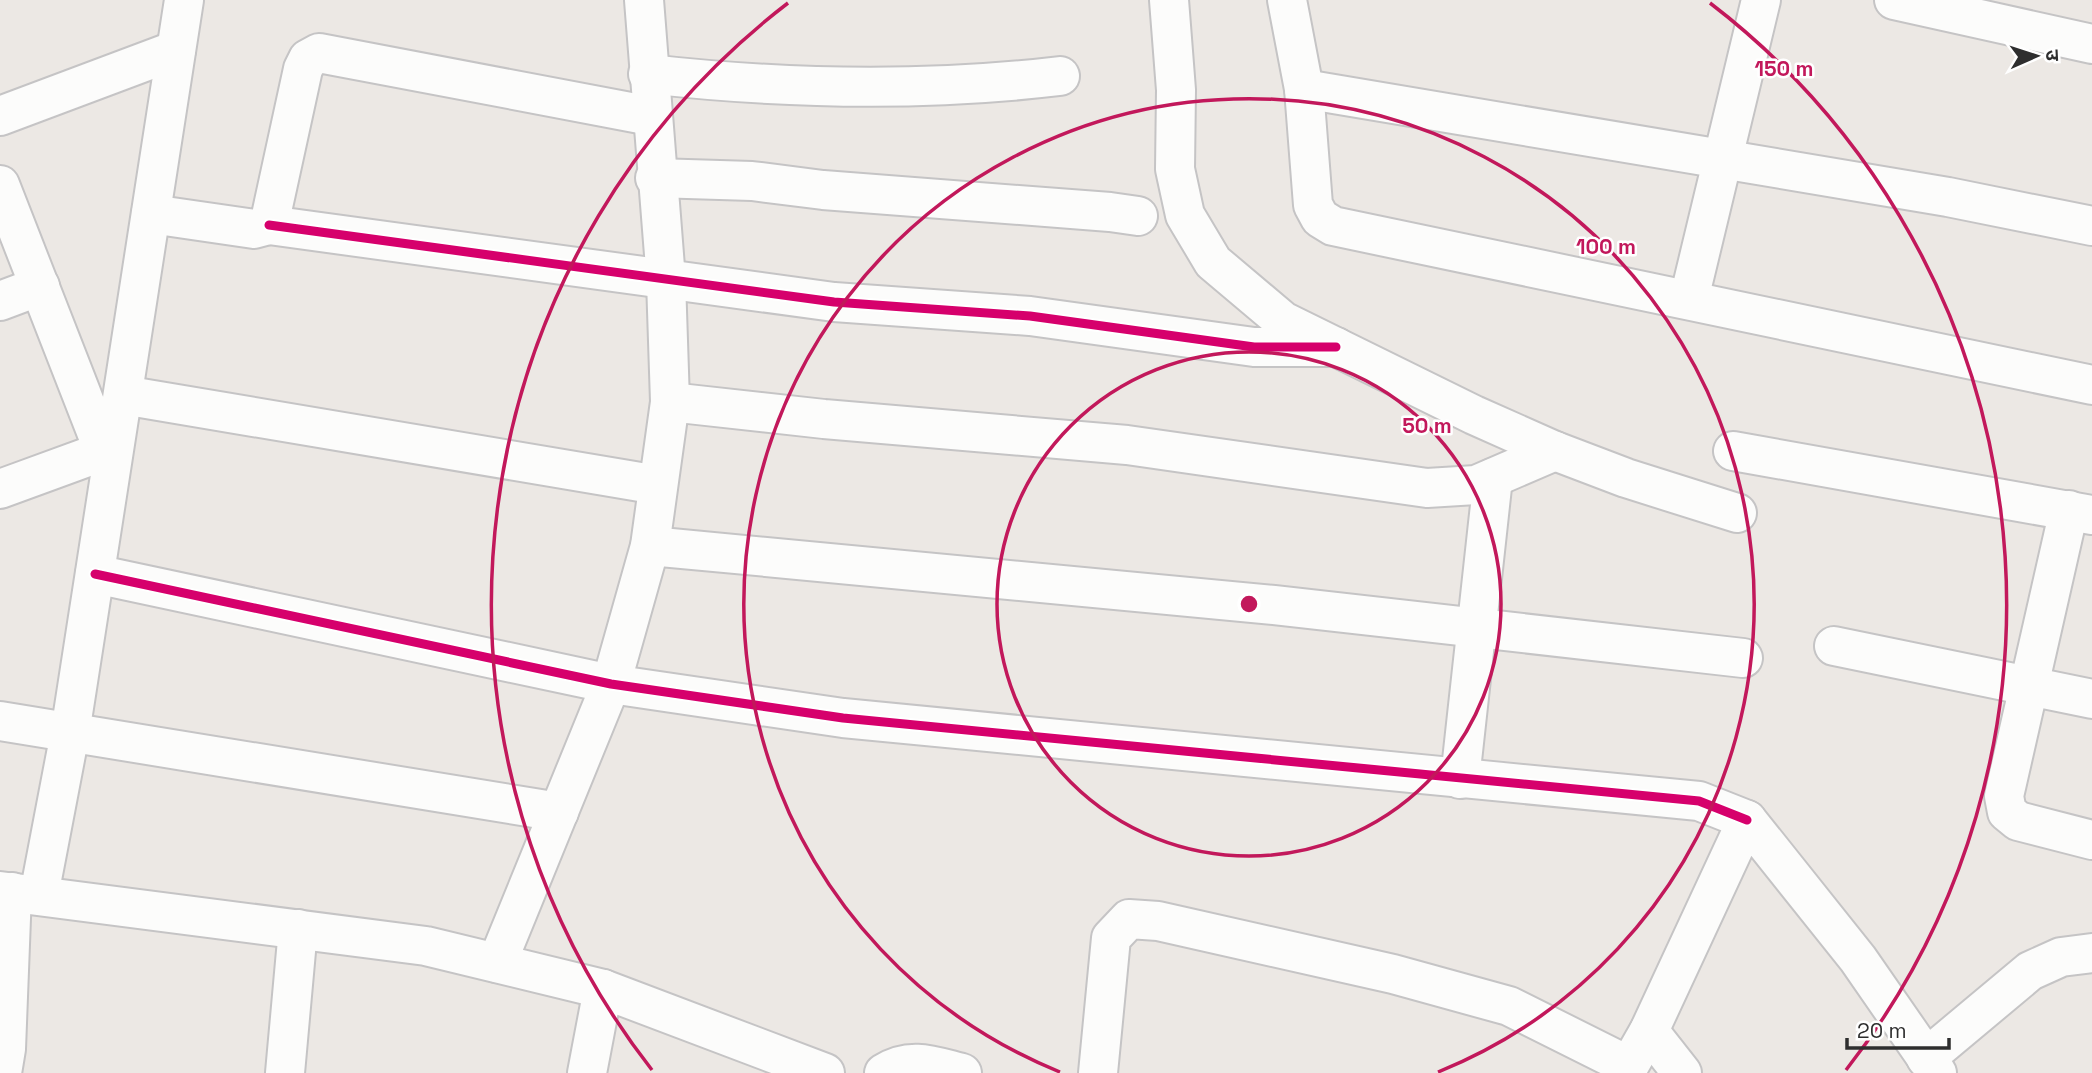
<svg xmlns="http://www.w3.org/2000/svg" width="2092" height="1073" font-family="'Space Grotesk','Noto Sans Devanagari',sans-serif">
	<rect width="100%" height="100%" fill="#ece8e4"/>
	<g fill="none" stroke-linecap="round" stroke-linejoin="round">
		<defs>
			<g id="minor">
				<polyline points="1169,0 1176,90 1175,169 1185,215 1213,262 1283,321 1474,415 1555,451 1626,478 1737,513"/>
				<polyline points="1287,0 1304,89 1313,205 1320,218 1333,226 2092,385"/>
				<polyline points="1894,0 2092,44"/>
				<path d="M648,74c135,15 277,18 412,2"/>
				<polyline points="1304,89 1948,197 2092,226"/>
				<polyline points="0,116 176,50"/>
				<polyline points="655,178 752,181 823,190 1110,212 1138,216"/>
				<polyline points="0,185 110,467"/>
				<polyline points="151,214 254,229 269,225 303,69 308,59 319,53 651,116"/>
				<polyline points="269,225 834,302 1030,316 1254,347 1336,347"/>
				<polyline points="1689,299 1761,0"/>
				<polyline points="0,301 40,286"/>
				<polyline points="123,395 658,485"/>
				<polyline points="670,402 824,419 1127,445 1427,488 1476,485 1555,451"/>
				<polyline points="1733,451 2092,515"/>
				<polyline points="0,489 104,451"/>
				<polyline points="2069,510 2004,796 2007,812 2018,821 2092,840"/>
				<polyline points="650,546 1274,605 1743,658"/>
				<polyline points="95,574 611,684 843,718 1699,801 1747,820"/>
				<polyline points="1834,646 2092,699"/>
				<polyline points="0,721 559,812"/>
				<polyline points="1460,779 1493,478"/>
				<polyline points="0,891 426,946 603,989 825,1073"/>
				<polyline points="39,895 70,733 184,0"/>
				<polyline points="497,963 611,684 650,546 670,402 666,280 644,0"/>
				<polyline points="1649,1031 1682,1073"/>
				<polyline points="1926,1058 2030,971 2061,957 2092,953"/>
				<polyline points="2,1073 6,1049 12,892"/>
				<polyline points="285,1073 298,929"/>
				<polyline points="587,1073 603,989"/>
				<path d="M884,1073c27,-17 50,-7 78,0"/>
				<polyline points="1098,1073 1111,938 1129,919 1158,921 1393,974 1509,1006 1629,1066"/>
				<polyline points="1625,1073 1649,1031 1747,820 1858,959 1937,1073"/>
			</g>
		</defs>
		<use href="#minor" stroke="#c5c4c5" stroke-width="42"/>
		<use href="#minor" stroke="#fcfcfb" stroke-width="38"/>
		<defs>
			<g id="cycleway">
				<polyline points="269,225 834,302 1030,316 1254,347 1336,347"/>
				<polyline points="95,574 611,684 843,718 1699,801 1747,820"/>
			</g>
		</defs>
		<use href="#cycleway" stroke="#fff" stroke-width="13"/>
		<use href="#cycleway" stroke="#d6006c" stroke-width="9"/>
	</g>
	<g fill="none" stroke="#c2185b" stroke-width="3.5">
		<circle cx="1249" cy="604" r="252"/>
		<path d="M1060 1072A505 505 0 1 1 1438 1072"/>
		<path d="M652 1070A757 757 0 0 1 788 3M1710 3A757 757 0 0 1 1846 1070"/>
	</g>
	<circle cx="1249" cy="604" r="10" fill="#c2185b" stroke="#fff" stroke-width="3.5"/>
	<g font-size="21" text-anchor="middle" font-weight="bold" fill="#c2185b" stroke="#fff" stroke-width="5" stroke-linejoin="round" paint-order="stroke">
		<text x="1784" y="76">150 m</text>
		<text x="1606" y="254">100 m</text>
		<text x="1427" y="433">50 m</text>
	</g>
	<g transform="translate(2036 56) rotate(87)" stroke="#ffffff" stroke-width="5" paint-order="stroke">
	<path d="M0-5L12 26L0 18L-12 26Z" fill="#2e2e2e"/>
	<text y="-10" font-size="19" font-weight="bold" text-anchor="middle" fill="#2e2e2e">उ</text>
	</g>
	<path d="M1847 1038v10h102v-10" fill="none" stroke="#2e2e2e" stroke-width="3.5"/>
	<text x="1857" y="1038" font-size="21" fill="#2e2e2e" stroke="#ffffff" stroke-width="5" paint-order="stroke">20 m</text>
</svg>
